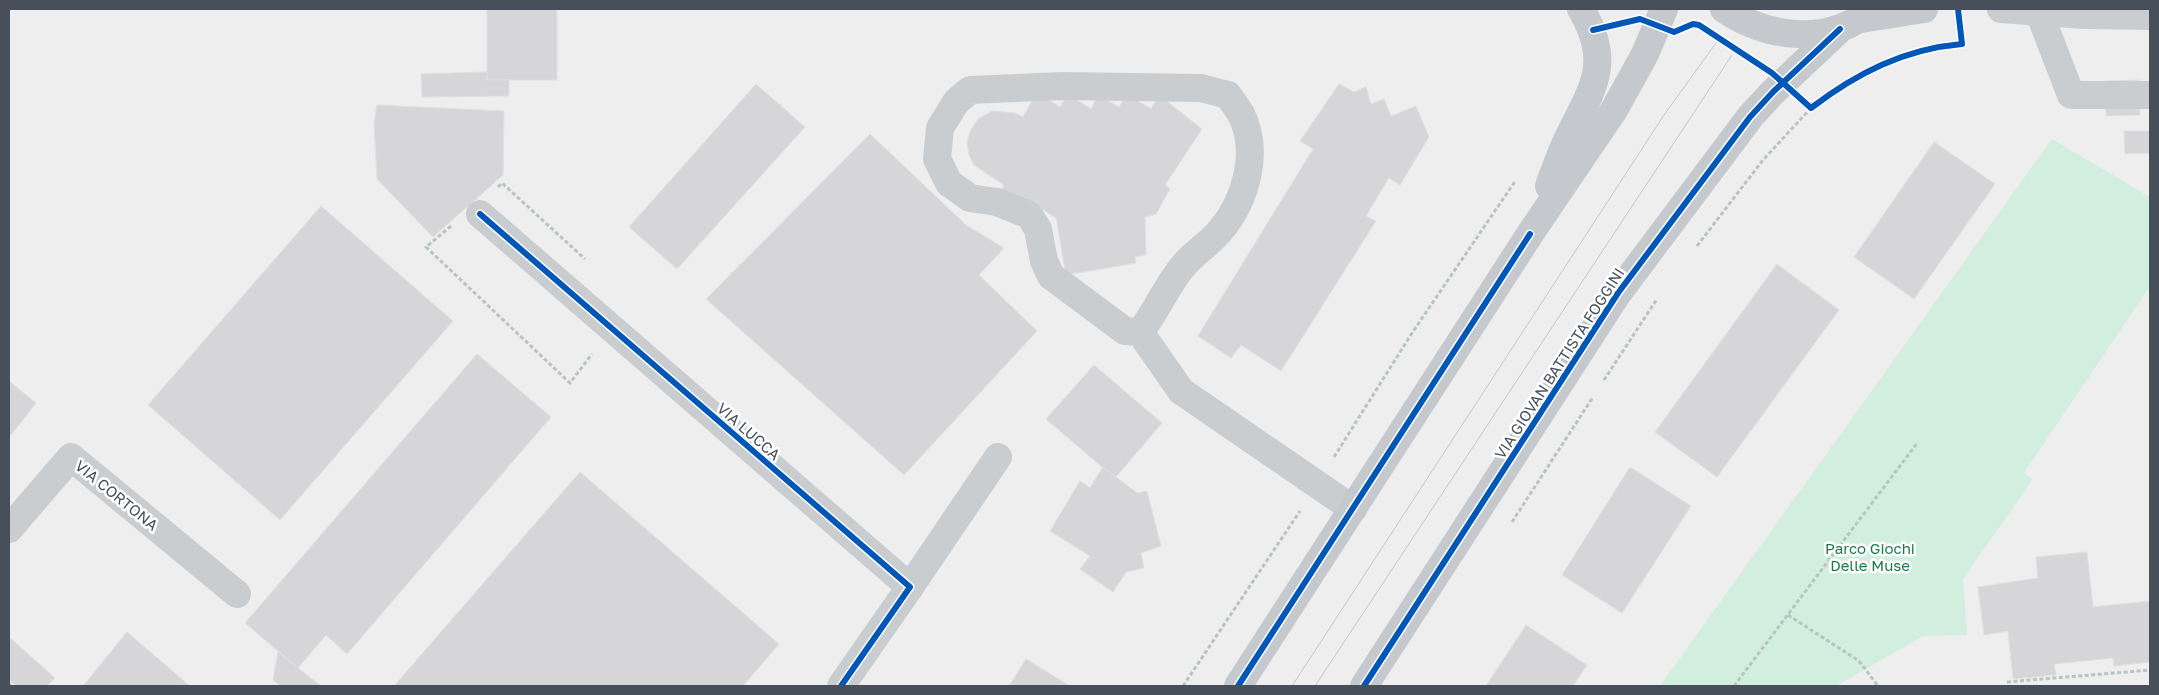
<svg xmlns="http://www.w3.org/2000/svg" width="2159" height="695" font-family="'Golos Text',sans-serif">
	<rect width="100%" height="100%" fill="#efeeee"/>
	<polygon fill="#d2eedf" points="2052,139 2150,197 2150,286 2024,473 2033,479 1963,579 1967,635 1923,636 1836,686 1660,686"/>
	<g fill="#d6d6d8" stroke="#e0e0e1">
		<rect x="487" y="9" width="70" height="71"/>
		<polygon points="487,72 487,80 509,80 509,96 422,97 421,74"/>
		<polygon points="2139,80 2140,115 2106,116 2105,81"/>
		<polygon points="756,84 805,127 677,269 629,227"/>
		<polygon points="1339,84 1354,92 1366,87 1371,104 1384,99 1391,116 1416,106 1429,137 1400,185 1389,178 1366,216 1376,221 1281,371 1241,345 1231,358 1198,336 1313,149 1300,141"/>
		<polygon points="1037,92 1060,107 1068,94 1091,109 1098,95 1119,107 1127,94 1151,109 1159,95 1202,129 1165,185 1170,189 1156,214 1145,217 1146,255 1135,257 1136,263 1066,275 1056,218 1025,198 1021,203 1002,190 1004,185 974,165 969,155 967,142 971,129 978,119 992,111 1015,113 1023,117"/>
		<polygon points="377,105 504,111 503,175 433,237 377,179 374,123"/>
		<polygon points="2124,131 2150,131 2150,153 2125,154"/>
		<polygon points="870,134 966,225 1004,248 979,275 1037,331 904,475 706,299"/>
		<polygon points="1934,142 1995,184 1914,299 1854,257"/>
		<polygon points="321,206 453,321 280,520 148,405"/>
		<polygon points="1777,264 1839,310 1717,477 1655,432"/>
		<polygon points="477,354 551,417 347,654 326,635 298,668 245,623"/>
		<polygon points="1094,365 1162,423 1115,478 1046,419"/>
		<polygon points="9,381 36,403 11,435 9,433"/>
		<polygon points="1103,467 1137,493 1147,491 1161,546 1141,553 1144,568 1126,572 1113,592 1080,569 1090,556 1050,531 1080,481 1090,488"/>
		<polygon points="1630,467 1691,506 1622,613 1562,575"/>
		<polygon points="580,472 779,644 743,686 394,686"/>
		<polygon points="2087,552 2093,607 2150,601 2150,662 2114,666 2113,658 2054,664 2056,675 2013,679 2008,631 1984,635 1978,587 2038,578 2036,557"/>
		<polygon points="1526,625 1587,665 1573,686 1486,686"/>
		<polygon points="127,632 190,686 83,686"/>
		<polygon points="9,637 55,678 47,686 16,686 9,680"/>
		<polygon points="278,652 298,668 321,686 281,686 273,680"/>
		<polygon points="1026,659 1070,686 1009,686"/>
	</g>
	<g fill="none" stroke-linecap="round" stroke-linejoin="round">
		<g stroke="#b7c4c1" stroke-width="3" stroke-dasharray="4 2.5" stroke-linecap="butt">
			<polyline points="498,187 502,183 585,259"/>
			<polyline points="451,226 426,247 570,383 592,354"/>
			<polyline points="1697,246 1763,160 1811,108"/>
			<polyline points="1604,380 1657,299"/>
			<polyline points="1334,457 1414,330 1516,180"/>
			<polyline points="1512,522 1593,397"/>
			<polyline points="1788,615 1859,661 1878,686"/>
			<polyline points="2007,682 2150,670"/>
			<polyline points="9,684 11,686"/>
			<polyline points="1183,686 1300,511"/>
			<polyline points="1734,686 1918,442"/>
		</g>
		<g stroke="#cacdcf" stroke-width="28">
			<polyline points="2001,9 2084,15 2150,16"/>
			<polyline points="2039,12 2071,95 2150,95"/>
			<polyline points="480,214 910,587 841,686"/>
			<path d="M1140,332c17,-21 26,-46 44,-67 10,-12 25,-21 36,-34 26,-31 40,-79 21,-117 -4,-7 -9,-13 -13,-19l-27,-7 -139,-2 -92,4 -14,12 -16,26 -3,31 12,24 21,15 27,4 32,13 9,14 6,32 7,15 74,55 15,1 41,59 172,118"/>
			<polyline points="9,529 71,457 237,594"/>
			<polyline points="910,587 998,457"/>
		</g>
		<g stroke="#c5c9cd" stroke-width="28">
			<path d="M1724,9c45,30 106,37 148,0"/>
			<polyline points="1861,19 1924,9"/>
			<path d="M1549,186c6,-17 12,-34 20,-50 25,-50 43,-74 12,-127"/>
			<polyline points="1238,686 1530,234 1614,110 1645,54 1664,9"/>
			<polyline points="1364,686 1618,293 1750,117 1773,92 1840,29"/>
		</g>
		<g stroke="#c4c6c8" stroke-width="1">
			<polyline points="1292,686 1664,115 1716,43"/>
			<polyline points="1315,686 1732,55"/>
		</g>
		<defs>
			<g id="cycleway">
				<path d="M1593,30l47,-11 34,13 19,-8 6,1 73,48 39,35c46,-35 93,-59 151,-64l-4,-35"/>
				<polyline points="480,214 910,587 841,686"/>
				<polyline points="1238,686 1530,234"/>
				<polyline points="1364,686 1618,293 1750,117 1773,92 1840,29"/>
			</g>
		</defs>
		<use href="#cycleway" stroke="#fff" stroke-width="9"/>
		<use href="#cycleway" stroke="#0057b8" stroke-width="6"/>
	</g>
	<g text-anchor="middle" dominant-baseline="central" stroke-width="5" stroke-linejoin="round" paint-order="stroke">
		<g font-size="15" fill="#464f5a" stroke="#fff">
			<text transform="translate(1559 363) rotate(-57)">VIA GIOVAN BATTISTA FOGGINI</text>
			<text transform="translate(749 431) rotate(41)">VIA LUCCA</text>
			<text transform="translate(117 495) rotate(39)">VIA CORTONA</text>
		</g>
		<g font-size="15" fill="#187b50" stroke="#fff">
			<text x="1870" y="548">Parco Giochi<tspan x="1870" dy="17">Delle Muse</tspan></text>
		</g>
	</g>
	<rect width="2159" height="695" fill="none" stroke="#464f5a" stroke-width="20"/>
</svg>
